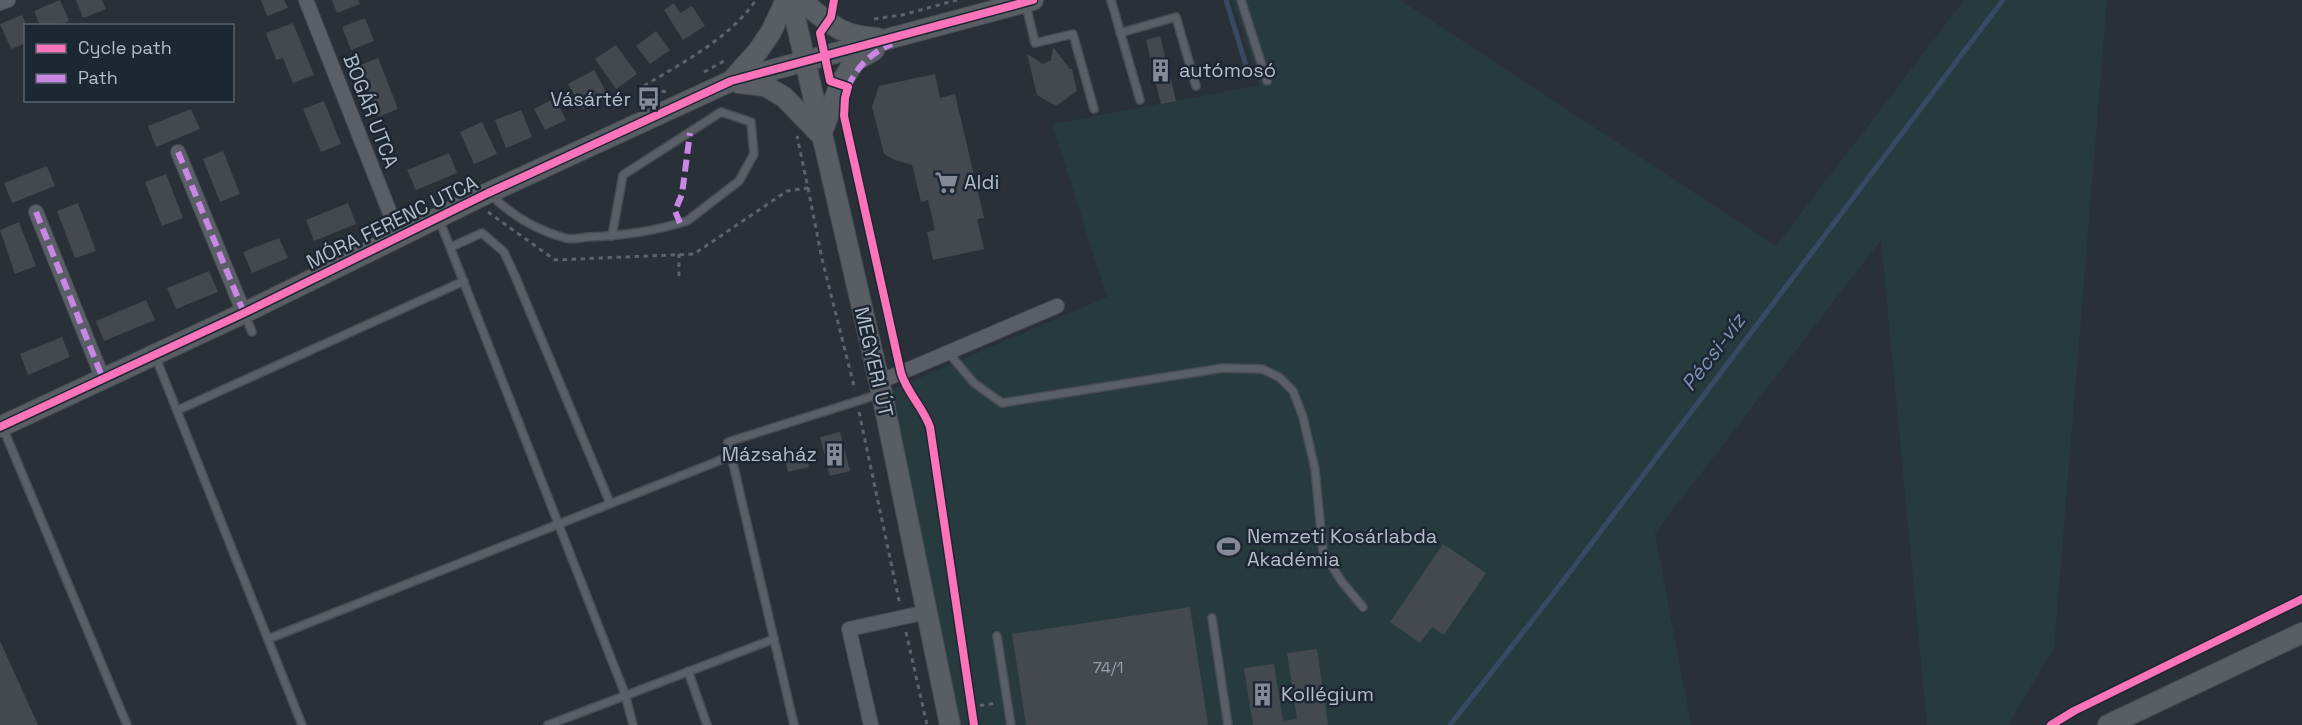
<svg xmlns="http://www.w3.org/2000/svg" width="2302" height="725" font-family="'Space Grotesk',sans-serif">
	<rect width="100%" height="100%" fill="#2a3038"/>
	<polygon fill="#273a3e" points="1232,0 1400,0 1776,246 1964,0 2107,0 2054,648 2008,725 1927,725 1881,240 1655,533 1691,725 950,725 882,394 1107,297 1052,124 1260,85"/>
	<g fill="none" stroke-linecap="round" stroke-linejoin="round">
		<g stroke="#384963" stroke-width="5">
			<polyline points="1226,0 1248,72"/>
			<polyline points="1450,725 1557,589 2003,0"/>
		</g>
	</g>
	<g fill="#444950">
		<polygon points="60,0 69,21 57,26 40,26 34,11"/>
		<polygon points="76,0 102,0 106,9 83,18"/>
		<polygon points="261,0 284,0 288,8 267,16"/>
		<polygon points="332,0 358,0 360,4 337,13"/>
		<polygon points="674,3 680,13 692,6 705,26 683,40 664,10"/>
		<polygon points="22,15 27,26 26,43 11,49 0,24"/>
		<polygon points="365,18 374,41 351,50 342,27"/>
		<polygon points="293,23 314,75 293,83 283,58 276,60 266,33"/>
		<polygon points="656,31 670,50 650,64 636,46"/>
		<polygon points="1160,36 1176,101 1161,104 1146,40"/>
		<polygon points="616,45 637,74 616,89 595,59"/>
		<polygon points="1053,47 1070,69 1072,69 1077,91 1056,106 1037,95 1027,54 1043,64 1051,60"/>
		<polygon points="378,58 398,109 378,117 358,66"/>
		<polygon points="594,70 608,95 582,109 568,84"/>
		<polygon points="935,74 940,98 955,94 984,218 977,219 984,249 933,260 927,232 935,230 928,200 921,202 912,165 895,160 884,154 872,107 879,86"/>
		<polygon points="555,98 566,120 545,130 534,109"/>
		<polygon points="324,101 341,144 321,152 303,109"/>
		<polygon points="191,109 200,129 156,147 148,126"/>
		<polygon points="521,110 532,137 506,148 495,120"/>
		<polygon points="482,122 497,154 474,164 460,132"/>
		<polygon points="223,151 240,194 220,202 203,159"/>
		<polygon points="449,153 457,173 416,190 407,170"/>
		<polygon points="47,166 55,186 12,203 4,183"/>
		<polygon points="166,174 183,218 162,226 145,182"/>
		<polygon points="78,203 96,251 75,258 57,211"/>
		<polygon points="348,203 356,224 314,241 306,220"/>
		<polygon points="19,222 36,266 15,274 0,230"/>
		<polygon points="279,238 288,258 252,273 243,252"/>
		<polygon points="209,271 218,292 176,309 167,288"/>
		<polygon points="146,300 155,320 104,341 96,321"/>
		<polygon points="62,337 70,357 28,375 20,354"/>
		<polygon points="840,432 850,471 830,476 820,437"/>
		<polygon points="805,451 809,467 788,472 784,456"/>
		<polygon points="1443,544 1486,573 1444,635 1432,627 1420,643 1390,622"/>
		<polygon points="1190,607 1208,725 1026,725 1012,634"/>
		<polygon points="0,641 38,725 0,725"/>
		<polygon points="1317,649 1328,725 1253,725 1244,668 1274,664 1283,721 1297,719 1287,653"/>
	</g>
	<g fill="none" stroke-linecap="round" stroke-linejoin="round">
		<defs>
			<g id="lane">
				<polyline points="1111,0 1140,100"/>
				<polyline points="1241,0 1267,81"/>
				<polyline points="1026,5 1035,43 1073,34 1094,109"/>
				<polyline points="1120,33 1176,17 1196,86"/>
				<path d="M490,194c21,21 46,36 75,44 7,2 15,0 22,-1 35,-1 68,-6 100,-16l52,-40 15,-27 -3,-32 -30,-10 -98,63 -11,61"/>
				<polyline points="439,219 625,694 633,725"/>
				<polyline points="451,247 482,233 504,252 515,276 610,503"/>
				<polyline points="245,315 252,332"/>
				<polyline points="947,351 974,383 1002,403 1223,368 1262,369 1279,377 1293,391 1303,417 1315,469 1323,552 1342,582 1363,607"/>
				<polyline points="156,358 302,725"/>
				<polyline points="178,410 464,281"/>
				<polyline points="3,428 127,725"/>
				<polyline points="1212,618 1228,725"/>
				<polyline points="997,636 1011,725"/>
				<polyline points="268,639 731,456"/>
				<polyline points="688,671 707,725"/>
				<polyline points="548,725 774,639"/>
				<polyline points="794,725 728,442 880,394"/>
			</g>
			<g id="street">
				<polyline points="306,0 399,236"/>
				<polyline points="0,3 8,0"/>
				<polyline points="178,152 244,313"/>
				<polyline points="36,212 103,379"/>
				<polyline points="879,382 1057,306"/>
				<polyline points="871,725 849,629 927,612"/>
			</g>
			<g id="secondary">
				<polyline points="791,0 882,394 950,725"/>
				<path d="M800,0c29,22 38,36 77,38"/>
				<polyline points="731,81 758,51 771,32 786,0"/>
				<polyline points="739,83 765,86 784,97 821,135 840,84 854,62 874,50"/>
				<polyline points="0,427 244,313 488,193 731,81 1033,0"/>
				<polyline points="2108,725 2302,633"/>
			</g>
		</defs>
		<use href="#lane" stroke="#484c53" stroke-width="10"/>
		<use href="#street" stroke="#484c53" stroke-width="16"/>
		<use href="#secondary" stroke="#484c53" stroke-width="22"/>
		<g stroke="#5d636a" stroke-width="3" stroke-dasharray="4.5 4.5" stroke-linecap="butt">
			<polyline points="874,19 902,15 957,0"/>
			<polyline points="704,72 724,61"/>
			<path d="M666,92l-24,-5c40,-24 87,-48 114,-87"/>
			<polyline points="808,188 822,259 855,390"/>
			<polyline points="488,212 555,260 694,254 787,191 808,188 797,136"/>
			<polyline points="679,276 679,254"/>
			<polyline points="859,412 900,605"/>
			<polyline points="906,632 927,725"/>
			<polyline points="971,707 996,703"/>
		</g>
		<use href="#lane" stroke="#5a5e66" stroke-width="7"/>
		<use href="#street" stroke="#5a5e66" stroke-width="14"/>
		<use href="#secondary" stroke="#595d64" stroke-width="20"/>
		<g stroke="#c787e3" stroke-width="6" stroke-dasharray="12 6" stroke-linecap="butt">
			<path d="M848,87c8,-20 24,-35 44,-43"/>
			<polyline points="178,152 244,313"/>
			<polyline points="36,212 103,379"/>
			<polyline points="680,223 675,211 682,194 690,133"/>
		</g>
		<defs>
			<g id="cycleway">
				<path d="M834,0l-3,17 -11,16 10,48 18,6 -3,11 -1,18 57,257c6,20 22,34 29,54l44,298"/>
				<polyline points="0,427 244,313 488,193 731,81 1033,0"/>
				<polyline points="2051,725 2074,711 2302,599"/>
			</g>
		</defs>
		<use href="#cycleway" stroke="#1d2633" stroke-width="11"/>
		<use href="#cycleway" stroke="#fb73b8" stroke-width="8"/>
	</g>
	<defs>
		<symbol id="building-bare" viewBox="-9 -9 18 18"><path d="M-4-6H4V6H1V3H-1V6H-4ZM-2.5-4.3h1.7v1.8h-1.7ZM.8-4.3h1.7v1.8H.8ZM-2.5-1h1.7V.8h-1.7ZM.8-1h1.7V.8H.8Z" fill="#848b96" stroke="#1d2633" stroke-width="2.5" paint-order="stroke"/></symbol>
		<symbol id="bus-bare" viewBox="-9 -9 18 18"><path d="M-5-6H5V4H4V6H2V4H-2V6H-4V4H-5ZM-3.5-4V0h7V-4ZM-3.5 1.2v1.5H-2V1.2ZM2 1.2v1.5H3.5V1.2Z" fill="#848b96" stroke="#1d2633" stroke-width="2.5" paint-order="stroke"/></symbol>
		<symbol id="supermarket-bare" viewBox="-9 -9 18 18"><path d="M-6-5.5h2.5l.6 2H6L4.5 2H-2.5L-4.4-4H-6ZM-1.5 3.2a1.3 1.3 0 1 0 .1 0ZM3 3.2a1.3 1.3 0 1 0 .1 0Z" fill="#848b96" stroke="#1d2633" stroke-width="2.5" paint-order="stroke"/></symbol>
		<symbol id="stadium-bare" viewBox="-9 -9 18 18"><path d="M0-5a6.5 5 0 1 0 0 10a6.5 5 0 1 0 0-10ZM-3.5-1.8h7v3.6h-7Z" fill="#848b96" stroke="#1d2633" stroke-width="2.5" paint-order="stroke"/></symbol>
	</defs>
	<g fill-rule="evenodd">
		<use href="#building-bare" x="1144" y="54" width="33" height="33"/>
		<use href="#bus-bare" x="632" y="82" width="33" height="33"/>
		<use href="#supermarket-bare" x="930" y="166" width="33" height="33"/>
		<use href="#building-bare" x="818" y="438" width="33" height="33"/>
		<use href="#stadium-bare" x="1212" y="530" width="33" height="33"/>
		<use href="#building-bare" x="1246" y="678" width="33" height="33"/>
	</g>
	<g text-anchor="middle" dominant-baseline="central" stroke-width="5" stroke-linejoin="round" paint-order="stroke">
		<g font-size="16" fill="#989fab">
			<text x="1108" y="667">74/1</text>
		</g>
		<g font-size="20" fill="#b4bcc9" stroke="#1d2633" text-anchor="start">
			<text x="1179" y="70">autómosó</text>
			<text x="631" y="99" text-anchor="end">Vásártér</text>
			<text x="964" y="182">Aldi</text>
			<text x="817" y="454" text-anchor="end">Mázsaház</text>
			<text x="1247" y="536">Nemzeti Kosárlabda<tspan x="1247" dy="23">Akadémia</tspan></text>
			<text x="1281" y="694">Kollégium</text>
		</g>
		<g font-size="20" fill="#b4bcc9" stroke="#1d2633">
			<text transform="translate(371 111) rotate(69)">BOGÁR UTCA</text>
			<text transform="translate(392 222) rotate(-26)">MÓRA FERENC UTCA</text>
			<text transform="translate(874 362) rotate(77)">MEGYERI ÚT</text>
		</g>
		<g font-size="21" font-style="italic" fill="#7c92b1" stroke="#1d2633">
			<text transform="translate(1713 352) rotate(-53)">Pécsi-víz</text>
		</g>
	</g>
	<rect x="24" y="24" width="210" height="78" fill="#1d2633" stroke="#59626f" stroke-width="1.5"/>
	<rect x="36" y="44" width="30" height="9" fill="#fb73b8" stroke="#59626f" stroke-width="1.5"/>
	<text x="78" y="54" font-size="18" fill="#b4bcc9">Cycle path</text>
	<rect x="36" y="74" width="30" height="9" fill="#c787e3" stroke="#59626f" stroke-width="1.5"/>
	<text x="78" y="84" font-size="18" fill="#b4bcc9">Path</text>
</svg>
